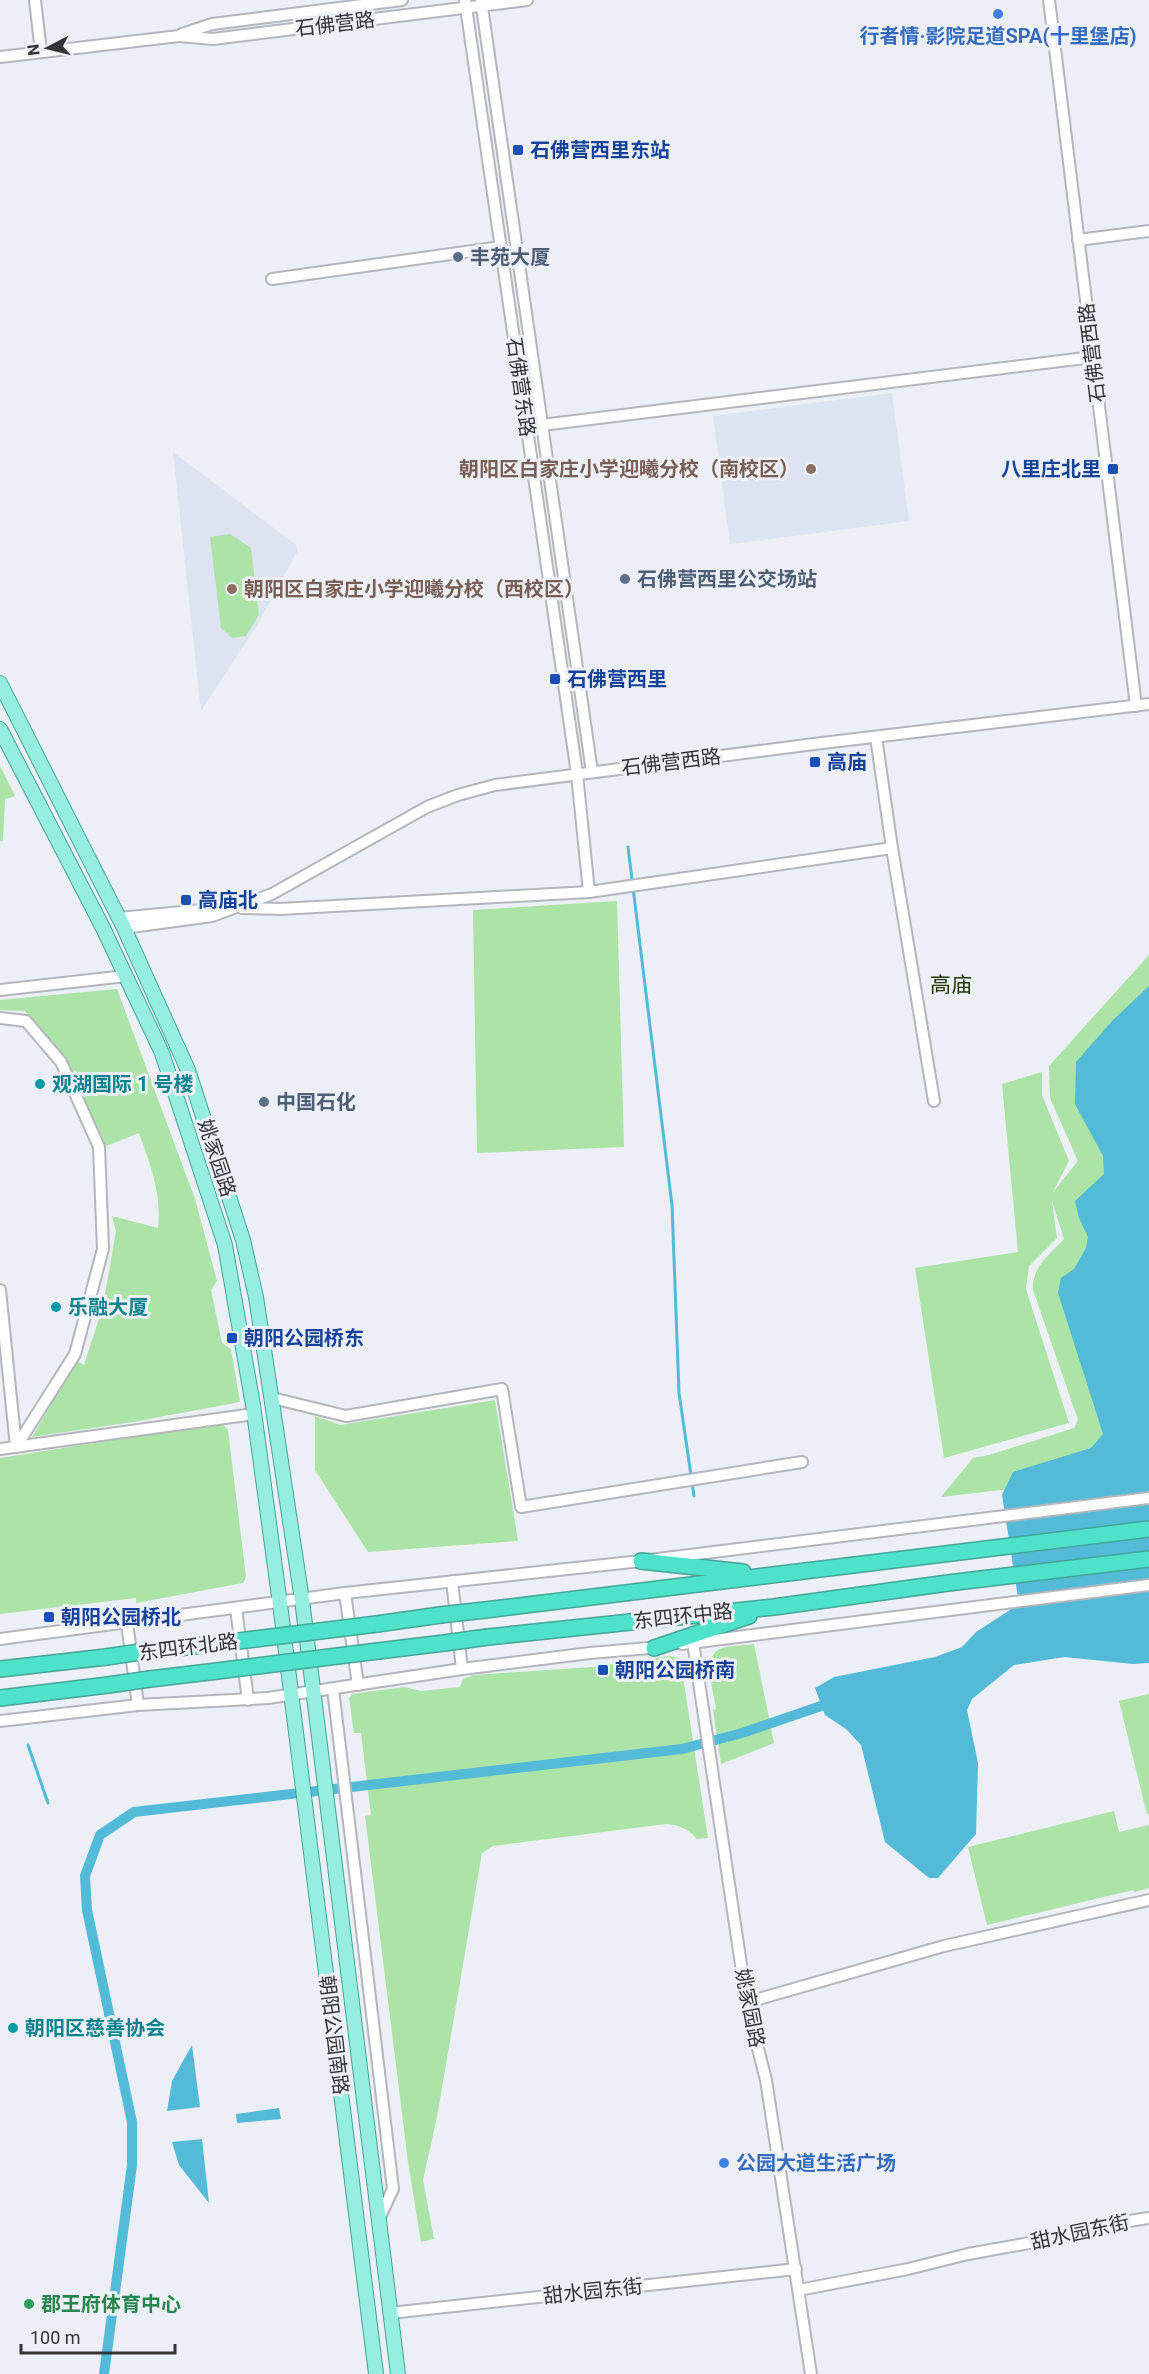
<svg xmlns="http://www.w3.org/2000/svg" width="1149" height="2374" font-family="Roboto,'Noto Sans SC',sans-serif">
	<rect width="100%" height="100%" fill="#eceff5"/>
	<g fill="#dde3ef">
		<polygon points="892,393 909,521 730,544 713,416"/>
		<polygon points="173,452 296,545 297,552 257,625 201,711"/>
	</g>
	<g fill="#ace3a6">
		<polygon points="230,534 251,548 259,615 246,636 232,638 221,628 210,537"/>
		<polygon points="0,766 15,796 5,799 3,841 0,841"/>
		<polygon points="617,901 624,1147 477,1153 473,910"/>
		<path d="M1149,955v518l-208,24 32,-39 16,-3 85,-27 4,-8 -45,-130c-2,-22 17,-36 31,-51l-12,-38 5,37 -28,28 -3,23 43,134 -125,35 -29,-190 103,-16 -16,-168 40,-12v23l27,66 -16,31 25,-31 -28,-63 -1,-32z"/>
		<path d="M117,989l78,210 22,82 -6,9 11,53 9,6 9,53 -107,20 -101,15 45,-76 7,4 19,-59 13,-75 -4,-15 46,12c4,-35 -8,-63 -19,-95l-33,13 -41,-90 -40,-45 -25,-1v-10z"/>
		<polygon points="495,1400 518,1541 368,1552 315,1470 315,1416 340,1425"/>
		<polygon points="222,1423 228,1430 246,1577 243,1583 136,1603 136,1598 0,1614 0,1458"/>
		<path d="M754,1644l20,99 -53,21 -8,-54 3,-1c-2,-15 -14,-53 4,-60 9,-4 24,-3 34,-5z"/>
		<path d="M669,1656l11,2 28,180 -11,1c-9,-10 -17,-14 -31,-15l-173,22 -11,7 -45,264 -14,63 11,59 -13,3 -13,-80 -43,-346 6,-1 -10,-82h-7l-5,-35 3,-4 52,-7 17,4 39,-4 3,-8 10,-4 120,-8z"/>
		<polygon points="1149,1694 1149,1814 1147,1814 1119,1701"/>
		<polygon points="1114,1811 1119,1832 1149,1825 1149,1888 1135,1892 1133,1890 987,1925 968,1847"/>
	</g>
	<g fill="#53bad8">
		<polygon points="1149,986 1149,1663 1133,1664 1064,1657 1014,1665 972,1699 967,1710 978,1763 976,1834 938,1878 929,1878 885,1842 861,1745 846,1729 825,1715 815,1688 834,1677 935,1657 962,1647 976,1632 1019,1604 1002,1495 1013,1472 1091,1448 1103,1434 1058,1293 1061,1278 1074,1269 1086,1248 1088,1237 1079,1218 1075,1201 1104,1174 1103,1156 1075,1104 1076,1062 1112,1021"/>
		<polygon points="192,2045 200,2107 167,2111 172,2081"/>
		<polygon points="279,2108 281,2119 237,2123 236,2114"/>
		<polygon points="202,2139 209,2203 179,2165 172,2142"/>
	</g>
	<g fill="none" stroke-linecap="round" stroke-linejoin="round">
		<g stroke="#53bad8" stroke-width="3">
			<polyline points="628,847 672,1205 679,1393 694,1496"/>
			<polyline points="28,1745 48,1803"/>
		</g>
		<polyline stroke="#53bad8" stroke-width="10" points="104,2374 132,2165 132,2122 87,1910 85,1876 100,1835 134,1812 682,1749 742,1733 821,1706"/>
		<defs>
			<g id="minor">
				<polyline points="35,0 41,52"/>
				<polyline points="465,0 577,774 589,892"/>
				<polyline points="481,0 592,772"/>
				<polyline points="1049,0 1136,706"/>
				<polyline points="182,34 212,24 402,0"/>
				<polyline points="0,57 179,36 213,39 527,0"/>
				<polyline points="1078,240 1149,231"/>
				<polyline points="272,279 501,247"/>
				<polyline points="542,425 1093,357"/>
				<polyline points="876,737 892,848 934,1101"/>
				<polyline points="242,908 280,909 589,892 892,848"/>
				<polyline points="119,918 223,908"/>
				<polyline points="124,928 212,916 272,894 427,807 458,795 495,785 814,744 1149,704"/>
				<polyline points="0,990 126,976"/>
				<polyline points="0,1018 26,1021 61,1062 99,1147 103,1249 75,1354 16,1447"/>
				<polyline points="0,1290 16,1447"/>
				<polyline points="272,1398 346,1416 502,1389 521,1507 802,1462"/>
				<polyline points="0,1449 254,1414"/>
				<polyline points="452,1581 462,1669"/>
				<polyline points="345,1593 358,1685"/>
				<polyline points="236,1608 248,1700"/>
				<polyline points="127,1623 138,1705"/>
				<polyline points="0,1639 345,1593 641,1561 1149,1498"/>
				<polyline points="693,1642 743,1978 752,2025 766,2080 811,2374"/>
				<polyline points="682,1644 1149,1585"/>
				<polyline points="333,1689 393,2189 379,2219"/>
				<polyline points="0,1721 138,1705 268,1698 462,1669 590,1653 661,1647"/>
				<polyline points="748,2002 944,1946 1149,1900"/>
				<polyline points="799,2290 908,2269 968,2254 1079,2234 1116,2223 1149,2218"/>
				<polyline points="390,2313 796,2269"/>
			</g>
			<g id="major">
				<polyline points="0,683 124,928 188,1070 243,1240 256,1297 302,1600 398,2374"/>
				<polyline points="0,729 103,928 162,1053 225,1245 253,1405 280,1604 376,2374"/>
			</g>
			<g id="highway">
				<polyline points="641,1561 743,1572"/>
				<polyline points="485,1610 1149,1529"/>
				<polyline points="377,1624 440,1615"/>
				<polyline points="488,1637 774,1607 948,1583 1149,1559"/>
				<polyline points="654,1648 749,1616"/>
				<polyline points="147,1651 214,1644"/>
				<polyline points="378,1651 444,1643"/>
				<polyline points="0,1669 106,1657"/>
				<polyline points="150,1679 217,1671"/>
				<polyline points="0,1698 108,1685"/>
			</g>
		</defs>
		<use href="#minor" stroke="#b4b6bc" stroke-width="14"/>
		<use href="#major" stroke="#45a597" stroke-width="16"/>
		<use href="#highway" stroke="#45a597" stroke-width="18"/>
		<use href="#minor" stroke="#fff" stroke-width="10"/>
		<use href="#major" stroke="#95eee0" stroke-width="14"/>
		<use href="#highway" stroke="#4ee2cb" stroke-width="15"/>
		<defs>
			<g id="highway-bridge">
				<polyline points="440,1615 485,1610"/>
				<polyline points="444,1643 488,1637"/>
				<polyline points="214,1644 377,1624"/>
				<polyline points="106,1657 147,1651"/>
				<polyline points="217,1671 378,1651"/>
				<polyline points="108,1685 150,1679"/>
			</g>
		</defs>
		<use href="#highway-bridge" stroke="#45a597" stroke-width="18" stroke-linecap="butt"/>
		<use href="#highway-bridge" stroke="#4ee2cb" stroke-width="15"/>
	</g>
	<g fill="#3f7fe0" stroke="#eceff5" stroke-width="2">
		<circle cx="998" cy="14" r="6"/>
		<circle cx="724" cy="2163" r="6"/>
	</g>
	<g fill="#1a4fb4" stroke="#eceff5" stroke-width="2">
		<rect x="512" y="144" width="12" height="12" rx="3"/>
		<rect x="1107" y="463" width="12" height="12" rx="3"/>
		<rect x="549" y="673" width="12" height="12" rx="3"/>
		<rect x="809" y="756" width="12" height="12" rx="3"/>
		<rect x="180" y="894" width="12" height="12" rx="3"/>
		<rect x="226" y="1332" width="12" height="12" rx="3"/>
		<rect x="43" y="1611" width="12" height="12" rx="3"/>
		<rect x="597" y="1664" width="12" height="12" rx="3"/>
	</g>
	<g fill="#5c6f8a" stroke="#eceff5" stroke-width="2">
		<circle cx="458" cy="257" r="6"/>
		<circle cx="625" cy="579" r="6"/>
		<circle cx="264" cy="1102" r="6"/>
	</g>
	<g fill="#8d6e63" stroke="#eceff5" stroke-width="2">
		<circle cx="811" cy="469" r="6"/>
		<circle cx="232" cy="589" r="6"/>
	</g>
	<g fill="#0f9aa8" stroke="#eceff5" stroke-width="2">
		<circle cx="40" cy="1084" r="6"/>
		<circle cx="56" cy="1307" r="6"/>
		<circle cx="13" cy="2028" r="6"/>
	</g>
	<circle fill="#2e9e5b" stroke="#eceff5" stroke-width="2" cx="29" cy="2304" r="6"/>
	<g text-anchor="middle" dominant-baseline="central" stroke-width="6" stroke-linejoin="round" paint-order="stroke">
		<g font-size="20" fill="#333436" stroke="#eceff5">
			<text transform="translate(335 24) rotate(-7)">石佛营路</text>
			<text transform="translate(1092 353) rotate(-97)">石佛营西路</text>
			<text transform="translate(521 387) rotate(82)">石佛营东路</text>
			<text transform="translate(671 762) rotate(-7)">石佛营西路</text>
			<text transform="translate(217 1158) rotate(72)">姚家园路</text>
			<text transform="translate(683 1616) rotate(-6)">东四环中路</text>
			<text transform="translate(188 1647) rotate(-7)">东四环北路</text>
			<text transform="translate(750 2008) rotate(79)">姚家园路</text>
			<text transform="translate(334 2035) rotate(83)">朝阳公园南路</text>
			<text transform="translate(1080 2232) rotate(-12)">甜水园东街</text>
			<text transform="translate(593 2291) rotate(-6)">甜水园东街</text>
		</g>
		<g font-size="20" font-weight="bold" fill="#366cbe" stroke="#eceff5">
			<text x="998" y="36">行者情·影院足道SPA(十里堡店)</text>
			<text x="736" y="2163" text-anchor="start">公园大道生活广场</text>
		</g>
		<g font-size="20" font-weight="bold" fill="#164399" stroke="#eceff5" text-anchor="start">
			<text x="530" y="150">石佛营西里东站</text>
			<text x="1101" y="469" text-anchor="end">八里庄北里</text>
			<text x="567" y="679">石佛营西里</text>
			<text x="827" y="762">高庙</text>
			<text x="198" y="900">高庙北</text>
			<text x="244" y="1338">朝阳公园桥东</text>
			<text x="61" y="1617">朝阳公园桥北</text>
			<text x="615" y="1670">朝阳公园桥南</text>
		</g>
		<g font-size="20" font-weight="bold" fill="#4e5e75" stroke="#eceff5" text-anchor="start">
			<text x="470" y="257">丰苑大厦</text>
			<text x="637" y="579">石佛营西里公交场站</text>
			<text x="276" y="1102">中国石化</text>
		</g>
		<g font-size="20" font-weight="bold" fill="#785e54" stroke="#eceff5" text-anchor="end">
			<text x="799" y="469">朝阳区白家庄小学迎曦分校（南校区）</text>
			<text x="244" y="589" text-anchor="start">朝阳区白家庄小学迎曦分校（西校区）</text>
		</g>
		<g font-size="20" font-weight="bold" fill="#0d838f" stroke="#eceff5" text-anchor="start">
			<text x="52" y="1084">观湖国际 1 号楼</text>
			<text x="68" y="1307">乐融大厦</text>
			<text x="25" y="2028">朝阳区慈善协会</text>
		</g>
		<g font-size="20" font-weight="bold" fill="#27864d" stroke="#eceff5" text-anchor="start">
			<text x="41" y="2304">郡王府体育中心</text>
		</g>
		<g font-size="21" fill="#223906" stroke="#eceff5">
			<text x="951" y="985">高庙</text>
		</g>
	</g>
	<g transform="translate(48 48) rotate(263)" stroke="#eceff5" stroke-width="4.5" paint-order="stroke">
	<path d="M0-4.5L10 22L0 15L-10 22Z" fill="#333436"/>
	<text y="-9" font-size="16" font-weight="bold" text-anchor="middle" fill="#333436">N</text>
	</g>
	<path d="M21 2344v9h154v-9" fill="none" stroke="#333436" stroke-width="3"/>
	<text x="30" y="2344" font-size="18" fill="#333436" stroke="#eceff5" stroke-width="4.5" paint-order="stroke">100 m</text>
</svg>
